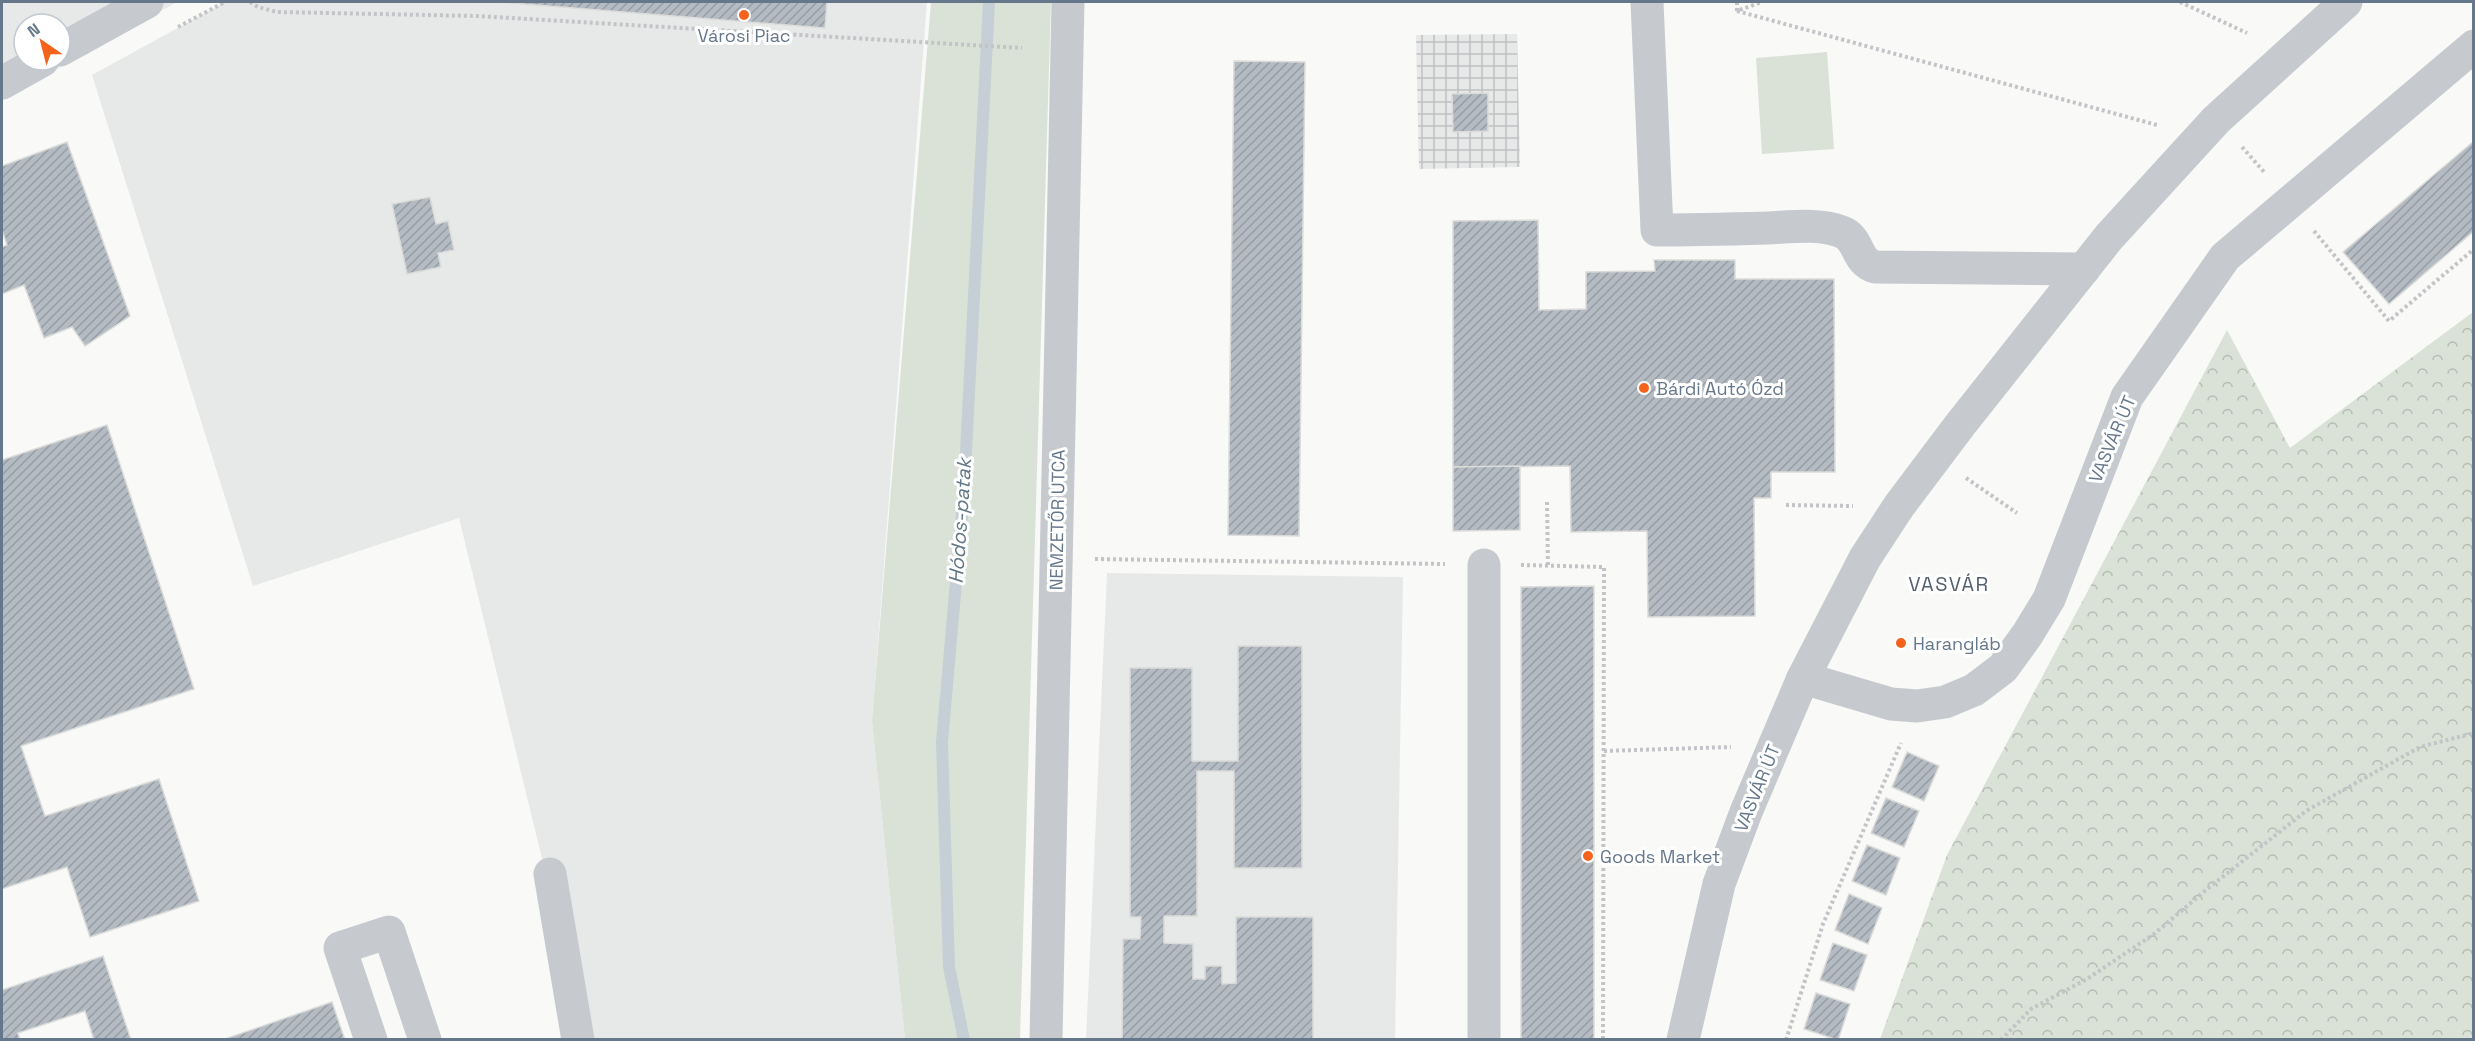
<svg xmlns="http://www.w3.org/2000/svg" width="2475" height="1041" font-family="'Space Grotesk',sans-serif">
	<defs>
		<pattern id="industrial-grid" width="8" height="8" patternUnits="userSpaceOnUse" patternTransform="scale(1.5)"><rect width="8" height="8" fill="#e7e8e8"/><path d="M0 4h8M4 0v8" fill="none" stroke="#bfc1c2"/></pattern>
		<pattern id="forest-crowns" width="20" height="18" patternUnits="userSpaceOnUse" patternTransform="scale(1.5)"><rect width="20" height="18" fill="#dae2d7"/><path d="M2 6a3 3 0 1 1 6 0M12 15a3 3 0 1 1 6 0" fill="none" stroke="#b4bcb4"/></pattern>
		<pattern id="building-hatch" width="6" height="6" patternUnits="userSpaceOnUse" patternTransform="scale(1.5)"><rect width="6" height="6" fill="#b4bbc2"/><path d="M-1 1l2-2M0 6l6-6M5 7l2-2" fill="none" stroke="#969da4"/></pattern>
	</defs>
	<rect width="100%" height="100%" fill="#f9f9f7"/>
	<g fill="#e7e8e8" fill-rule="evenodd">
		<path d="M2,2h175l-175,97zM24,24h36v36h-36z"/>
		<polygon points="225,2 927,2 872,721 905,1039 586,1039 459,518 253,586 92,75"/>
		<polygon points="1107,573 1403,577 1395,1039 1086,1040"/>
	</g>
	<polygon fill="url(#industrial-grid)" points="1517,34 1520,167 1419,169 1416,35"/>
	<g fill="#dae2d7">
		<polygon points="931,2 1051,2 1020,1039 905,1039 872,721"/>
		<polygon points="1827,52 1834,149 1762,154 1756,58"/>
	</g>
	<polygon fill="url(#forest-crowns)" points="2473,312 2473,1039 1880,1039 1947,855 2227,330 2290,448"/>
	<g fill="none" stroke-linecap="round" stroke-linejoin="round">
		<polyline stroke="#c5cfd5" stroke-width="12" points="964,1040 949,967 942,742 964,491 989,2"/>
	</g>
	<g fill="url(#building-hatch)" stroke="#dbdbd9" stroke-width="1.5">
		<polygon points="498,2 827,2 825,28"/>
		<polygon points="1234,61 1305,62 1299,536 1228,535"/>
		<polygon points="1488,93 1488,131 1453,132 1452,94"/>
		<polygon points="2474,141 2474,231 2389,304 2343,252"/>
		<polygon points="67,142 130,316 85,346 72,327 44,338 24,285 2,294 2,247 7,245 2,230 2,166"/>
		<polygon points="430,197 436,224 448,221 454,250 438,253 441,267 407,274 392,204"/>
		<polygon points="1538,220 1539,310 1586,309 1586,272 1655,271 1654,260 1735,260 1735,279 1834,279 1835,472 1771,472 1771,498 1754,498 1755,616 1648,617 1647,531 1571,532 1570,466 1453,467 1453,221"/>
		<polygon points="107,425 194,689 21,746 45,816 159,779 199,901 90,937 67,867 2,889 2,460"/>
		<polygon points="1520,466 1520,530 1453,531 1453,467"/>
		<polygon points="1594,586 1594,1040 1521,1040 1521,587"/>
		<polygon points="1238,646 1302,646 1302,868 1234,868 1234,771 1197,771 1197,916 1164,916 1164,943 1193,944 1193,979 1205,979 1205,966 1222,966 1222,984 1236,983 1236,917 1313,917 1313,1040 1122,1040 1123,939 1140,939 1141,917 1130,917 1130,668 1192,668 1192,761 1238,761"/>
		<polygon points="1907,752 1939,766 1924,801 1892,787"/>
		<polygon points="1886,798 1919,811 1904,847 1871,833"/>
		<polygon points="1867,845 1900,858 1886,895 1852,881"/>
		<polygon points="1849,894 1882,908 1868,944 1835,930"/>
		<polygon points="1833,943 1867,955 1854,991 1820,980"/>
		<polygon points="103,956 131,1040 94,1040 85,1011 18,1033 20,1040 2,1040 2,990"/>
		<polygon points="1816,993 1850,1004 1838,1040 1804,1029"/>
		<polygon points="332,1002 345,1040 222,1040"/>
	</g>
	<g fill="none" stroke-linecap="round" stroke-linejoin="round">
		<g stroke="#c2c4c7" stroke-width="4" stroke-dasharray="3 3" stroke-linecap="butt">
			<polyline points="250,2 258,7 277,12 477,16 1022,48"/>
			<polyline points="1737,2 1737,11 1762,2"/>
			<polyline points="2180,2 2247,33"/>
			<polyline points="1737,11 2157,125"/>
			<polyline points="178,27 225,2"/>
			<polyline points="2242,147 2265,173"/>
			<polyline points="2314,231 2389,321 2474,249"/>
			<polyline points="1966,478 2017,513"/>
			<polyline points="1547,502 1548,566"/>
			<polyline points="1786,505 1853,506"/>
			<polyline points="1095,559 1445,564"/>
			<polyline points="1521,565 1604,567 1603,1040"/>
			<polyline points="1604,751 1731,747"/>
			<polyline points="1786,1040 1823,924 1901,743"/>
			<polyline points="2001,1040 2031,1009 2087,979 2154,934 2206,890 2306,811 2420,747 2474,733"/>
		</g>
		<g stroke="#c6cacf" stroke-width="33">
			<path d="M1647,2l10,228c37,0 74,-1 111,-2 23,-1 52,-5 74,4 18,7 13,29 33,35l209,2"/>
			<polyline points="60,50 147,2"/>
			<polyline points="2,83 43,60"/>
			<polyline points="1803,678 1891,704 1917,706 1945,702 1974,690 2003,668 2027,635 2049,599 2127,397 2225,257 2474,46"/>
			<polyline points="550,874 578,1040"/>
			<polyline points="371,1040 340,948 389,932 425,1040"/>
			<polyline points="1046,1040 1068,2"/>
			<polyline points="1484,1040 1484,565"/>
			<polyline points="1683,1040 1719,884 1746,812 1803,678 1865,558 1899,506 1960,425 2109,237 2216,120 2346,2"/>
		</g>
	</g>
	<g fill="#f5621b" stroke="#fff" stroke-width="2">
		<circle cx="744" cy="15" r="6"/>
		<circle cx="1644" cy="388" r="6"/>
		<circle cx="1901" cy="643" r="6"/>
		<circle cx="1588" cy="856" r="6"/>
	</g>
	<g text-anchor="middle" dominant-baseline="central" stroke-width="6" stroke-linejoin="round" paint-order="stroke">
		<g font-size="18" fill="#65778b" stroke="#fff" text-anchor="start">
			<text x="744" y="35" text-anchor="middle">Városi Piac</text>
			<text x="1656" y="388">Bárdi Autó Ózd</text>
			<text x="1913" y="643">Harangláb</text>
			<text x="1600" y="856">Goods Market</text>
		</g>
		<g font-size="18" fill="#65778b" stroke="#fff">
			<text transform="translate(2112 439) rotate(-67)">VASVÁR ÚT</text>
			<text transform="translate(1057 520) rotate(-89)">NEMZETŐR UTCA</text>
			<text transform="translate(1757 788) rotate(-68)">VASVÁR ÚT</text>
		</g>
		<g font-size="20" font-style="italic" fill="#617886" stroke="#fff">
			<text transform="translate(960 521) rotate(-86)">Hódos-patak</text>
		</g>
		<g font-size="20" letter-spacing="1.5" fill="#54616f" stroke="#fff">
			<text x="1949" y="584">VASVÁR</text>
		</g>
	</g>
	<rect width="2475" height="1041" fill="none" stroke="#65778b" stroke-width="6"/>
	<g transform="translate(42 42) rotate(325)"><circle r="28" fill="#ffffff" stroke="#c1c9d1" stroke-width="1.5"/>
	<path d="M0-4.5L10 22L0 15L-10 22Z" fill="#f5621b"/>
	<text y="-9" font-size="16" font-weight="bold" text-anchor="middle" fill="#65778b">N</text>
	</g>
</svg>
